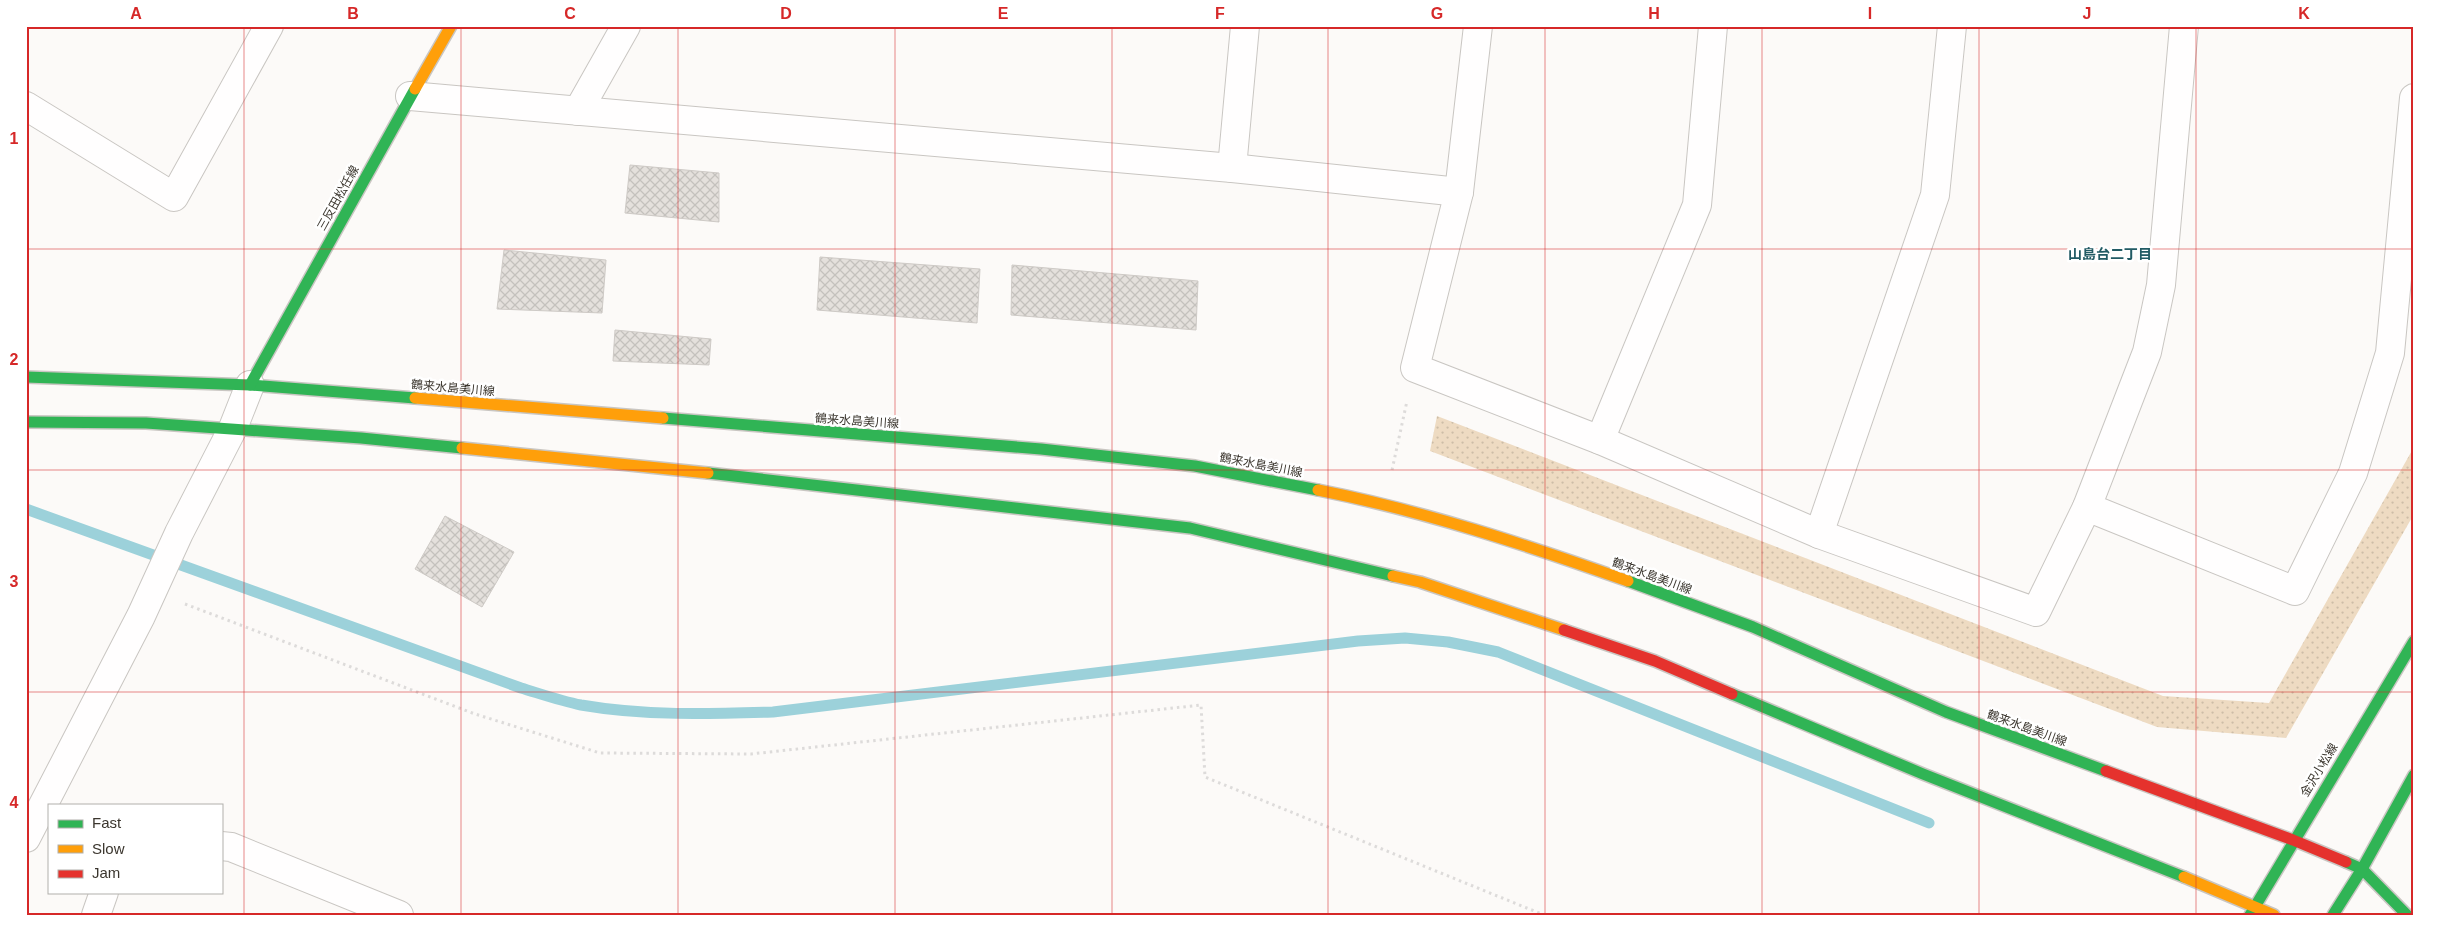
<svg xmlns="http://www.w3.org/2000/svg" width="2440" height="941" font-family="Arial,'Noto Sans JP',sans-serif">
	<defs>
		<pattern id="grass-dots" width="8" height="8" patternUnits="userSpaceOnUse" patternTransform="scale(1.25)"><rect width="8" height="8" fill="#eedbc2"/><path d="M2 2h.1M6 6h.1" fill="none" stroke="#cdbda7" stroke-width="1.8" stroke-linecap="round"/></pattern>
		<pattern id="building-cross-hatch" width="8" height="8" patternUnits="userSpaceOnUse" patternTransform="scale(1.25)"><rect width="8" height="8" fill="#e4e0dc"/><path d="M0 0l8 8M0 8l8-8" fill="none" stroke="#c4c1bd"/></pattern>
	</defs>
	<rect width="100%" height="100%" fill="#fcfaf8"/>
	<polygon fill="url(#grass-dots)" points="1437,416 2163,696 2269,703 2414,447 2414,514 2286,738 2157,727 1430,451"/>
	<g fill="none" stroke-linecap="round" stroke-linejoin="round">
		<path stroke="#9cd1da" stroke-width="11" d="M26,509l495,179c20,6 40,13 60,17 63,11 128,9 192,7l585,-71 47,-3 43,4 50,10 431,171"/>
	</g>
	<g fill="url(#building-cross-hatch)" stroke="#cecac6">
		<polygon points="630,165 719,173 719,222 625,213"/>
		<polygon points="504,250 606,260 602,313 497,309"/>
		<polygon points="820,257 980,269 977,323 817,310"/>
		<polygon points="1012,265 1198,281 1196,330 1011,315"/>
		<polygon points="615,330 711,339 709,365 613,361"/>
		<polygon points="445,516 514,552 482,607 415,569"/>
	</g>
	<g fill="none" stroke-linecap="round" stroke-linejoin="round">
		<defs>
			<g id="street">
				<polyline points="1478,26 1459,192 1415,368 1600,440 1819,534 2036,612 2087,507 2295,591 2353,473 2390,353 2414,98"/>
				<polyline points="410,96 1232,168 1459,192"/>
				<polyline points="26,106 174,197 269,26"/>
				<polyline points="578,111 626,26"/>
				<polyline points="1232,168 1245,26"/>
				<polyline points="1600,440 1697,205 1713,26"/>
				<polyline points="2087,507 2147,352 2161,285 2184,26"/>
				<polyline points="1819,534 1935,195 1952,26"/>
				<polyline points="26,838 141,616 179,533 233,428 250,385"/>
				<polyline points="221,846 231,847 399,915"/>
				<polyline points="96,915 104,892"/>
			</g>
			<g id="fast">
				<polyline points="26,377 250,385 415,398"/>
				<polyline points="250,385 415,89"/>
				<polyline points="663,418 1041,449 1195,466 1318,490"/>
				<polyline points="26,422 146,423 361,438 462,448"/>
				<polyline points="708,473 1190,528 1393,576"/>
				<polyline points="1628,581 1753,627 1946,712 2106,771"/>
				<polyline points="1732,694 1923,774 2184,877"/>
				<polyline points="2346,862 2362,869 2407,915"/>
				<polyline points="2250,915 2414,641"/>
				<polyline points="2333,915 2362,869 2414,775"/>
			</g>
			<g id="slow">
				<polyline points="415,89 451,26"/>
				<polyline points="415,398 663,418"/>
				<polyline points="462,448 708,473"/>
				<path d="M1318,490c106,21 209,55 310,91"/>
				<polyline points="1393,576 1420,582 1564,630"/>
				<polyline points="2184,877 2274,915"/>
			</g>
			<g id="jam">
				<polyline points="1564,630 1655,661 1732,694"/>
				<polyline points="2106,771 2293,840 2346,862"/>
			</g>
		</defs>
		<use href="#street" stroke="#c9c6c2" stroke-width="30"/>
		<use href="#fast" stroke="#c9c6c2" stroke-width="14"/>
		<use href="#slow" stroke="#c9c6c2" stroke-width="14"/>
		<use href="#jam" stroke="#c9c6c2" stroke-width="14"/>
		<g stroke="#dddbda" stroke-width="3" stroke-dasharray="2.5 4" stroke-linecap="butt">
			<polyline points="1392,470 1407,401"/>
			<polyline points="185,604 475,714 600,753 751,754 1201,705 1205,777 1544,915"/>
		</g>
		<use href="#street" stroke="#fffefe" stroke-width="28"/>
		<use href="#fast" stroke="#30b455" stroke-width="11"/>
		<use href="#slow" stroke="#ff9f0a" stroke-width="11"/>
		<use href="#jam" stroke="#e5322d" stroke-width="11"/>
	</g>
	<path fill="none" stroke="#d62828" stroke-width="1" stroke-opacity="0.55" d="M244,26v889M461,26v889M678,26v889M895,26v889M1112,26v889M1328,26v889M1545,26v889M1762,26v889M1979,26v889M2196,26v889M26,249h2388M26,470h2388M26,692h2388"/>
	<g text-anchor="middle" dominant-baseline="central" stroke-width="5" stroke-linejoin="round" paint-order="stroke">
		<g font-size="12" fill="#3b362e" stroke="#fff">
			<text transform="translate(338 198) rotate(-61)">三反田松任線</text>
			<text transform="translate(453 388) rotate(5)">鶴来水島美川線</text>
			<text transform="translate(857 421) rotate(4)">鶴来水島美川線</text>
			<text transform="translate(1261 465) rotate(11)">鶴来水島美川線</text>
			<text transform="translate(1652 576) rotate(20)">鶴来水島美川線</text>
			<text transform="translate(2027 728) rotate(20)">鶴来水島美川線</text>
			<text transform="translate(2319 770) rotate(-59)">金沢小松線</text>
		</g>
		<g font-size="14" font-weight="bold" fill="#225b64" stroke="#fff">
			<text x="2110" y="254">山島台二丁目</text>
		</g>
	</g>
	<rect width="2440" height="941" fill="none" stroke="#ffffff" stroke-width="55"/>
	<rect x="48" y="804" width="175" height="90" fill="#ffffff" stroke="#b1afab"/>
	<rect x="58" y="820" width="25" height="8" fill="#30b455" stroke="#b1afab"/>
	<text x="92" y="828" font-size="15" fill="#3b362e">Fast</text>
	<rect x="58" y="845" width="25" height="8" fill="#ff9f0a" stroke="#b1afab"/>
	<text x="92" y="854" font-size="15" fill="#3b362e">Slow</text>
	<rect x="58" y="870" width="25" height="8" fill="#e5322d" stroke="#b1afab"/>
	<text x="92" y="878" font-size="15" fill="#3b362e">Jam</text>
	<rect x="28" y="28" width="2384" height="886" fill="none" stroke="#d62828" stroke-width="2"/>
	<g font-size="16" text-anchor="middle" font-weight="bold" fill="#d62828">
		<text x="136" y="19">A</text>
		<text x="353" y="19">B</text>
		<text x="570" y="19">C</text>
		<text x="786" y="19">D</text>
		<text x="1003" y="19">E</text>
		<text x="1220" y="19">F</text>
		<text x="1437" y="19">G</text>
		<text x="1654" y="19">H</text>
		<text x="1870" y="19">I</text>
		<text x="2087" y="19">J</text>
		<text x="2304" y="19">K</text>
		<text x="14" y="144">1</text>
		<text x="14" y="365">2</text>
		<text x="14" y="587">3</text>
		<text x="14" y="808">4</text>
	</g>
</svg>
